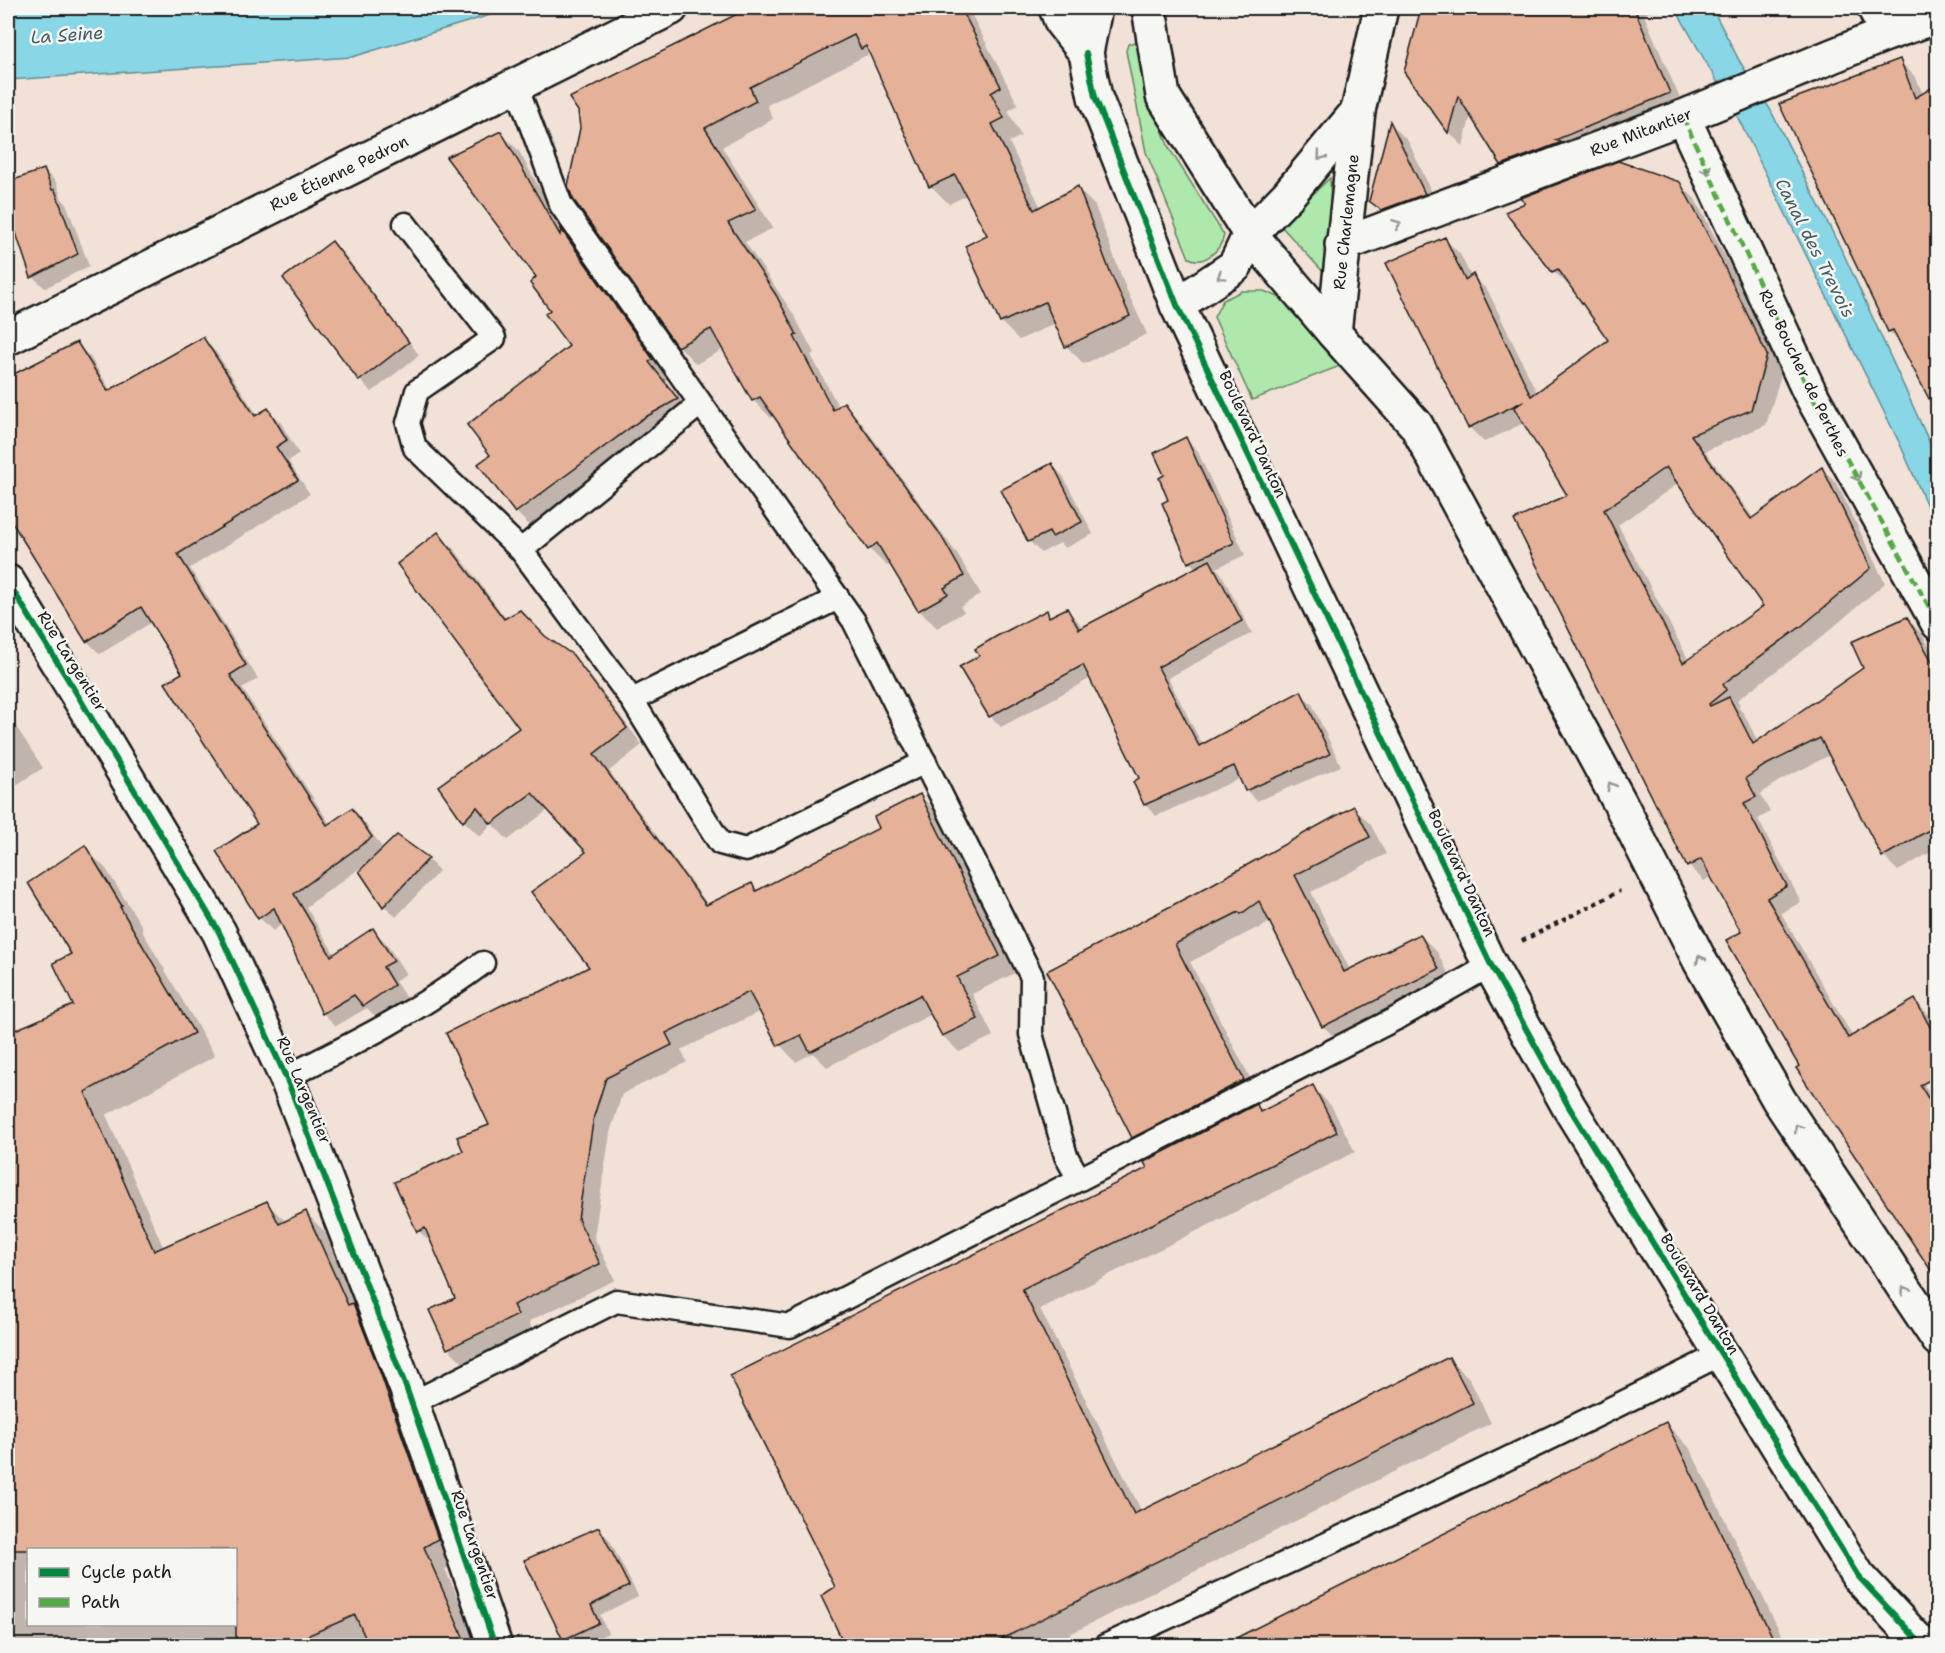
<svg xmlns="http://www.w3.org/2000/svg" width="1945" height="1653" font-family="'Shantell Sans',sans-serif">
	<rect width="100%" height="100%" fill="#f1e1d7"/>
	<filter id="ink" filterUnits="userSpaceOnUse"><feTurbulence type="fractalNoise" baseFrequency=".0167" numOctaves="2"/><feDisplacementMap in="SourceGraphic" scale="12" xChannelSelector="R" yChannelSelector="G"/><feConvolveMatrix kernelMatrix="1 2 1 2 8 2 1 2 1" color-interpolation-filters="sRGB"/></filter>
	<g filter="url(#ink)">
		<g fill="#aee8ac" stroke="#658264" stroke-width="1.5">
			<path d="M1134,42l7,3 5,43 23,60 55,87c-3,15 -20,31 -35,23l-43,-106 -20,-101 2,-7z"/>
			<polygon points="1330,178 1332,237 1326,275 1280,225"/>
			<polygon points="1242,291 1264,291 1286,300 1340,366 1252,400 1214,317 1223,300"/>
		</g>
		<g fill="#89d7e6" stroke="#5d8c95" stroke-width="1.5">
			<polygon points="8,8 513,8 352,57 8,80"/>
			<polygon points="1675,8 1712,8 1740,62 1770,109 1845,257 1937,459 1937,529 1900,444 1739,120"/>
		</g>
		<g fill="#0003" fill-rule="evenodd">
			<polygon points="751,8 968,8 1018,105 1008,111 1021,136 1009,142 1041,208 1077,188 1095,206 1127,291 1147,334 1084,364 1066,346 1056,323 1019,340 1001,322 989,235 967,195 949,204 931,186 873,58 869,54 767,105 773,119 722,147 773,228 745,242 794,315 814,353 811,355 839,408 844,404 861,422 957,554 981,594 960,607 964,612 937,628 919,610 891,564 887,566 869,549 775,416 771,418 753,400 724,349 696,364 679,346 582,128 580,111 571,99"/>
			<polygon points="1423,8 1655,8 1644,15 1684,108 1517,179 1502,164 1471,114 1463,146 1449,132 1405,72"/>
			<polygon points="1900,61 1916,78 1923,94 1903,345 1889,332 1781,105"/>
			<polygon points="1391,124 1408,141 1441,212 1388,218 1370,200"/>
			<polygon points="500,132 518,150 568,238 579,248 670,377 665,380 694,417 534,530 516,512 480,465 492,456 571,347 552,311 538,277"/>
			<polygon points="8,163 14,181 44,170 56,182 62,199 66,203 89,266 45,288 33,277 8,204"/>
			<path d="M1679,183l16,16 41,78 46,94 -16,54 -61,26 49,68 68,-50 15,15 48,99 -67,57 -81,60 3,5 -2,2 6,7 14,28 107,-73 42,-50 15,15 16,28v186l-40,23 -15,-15 -53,-101 -51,26 -19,13 10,18 -12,7 43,83 -20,11 72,124 62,-36 15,15 8,14v32l-39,-18 39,63v170l-137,-210 -57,-134 -32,-57 -8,5 -15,-15 -120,-370 -45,-73 -40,19 -15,-15 -24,-188 15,15 11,23 2,-1 15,15 49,102 73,-53 -39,-55 -2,1 -16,-15zM1679,483l86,123 -76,55 -71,-136z"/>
			<polygon points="332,243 344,254 419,355 372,392 360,380 285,278"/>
			<polygon points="202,339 216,352 258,416 268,410 281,423 299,454 288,461 310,494 190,568 258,679 242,688 330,824 352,810 365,823 383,849 428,859 439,871 396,917 385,906 361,871 365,867 364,865 306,907 335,955 373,930 386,943 406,974 395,981 406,998 377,1018 367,1008 336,1026 323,1013 282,924 273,931 260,918 218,851 259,825 184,673 152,622 100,654 87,641 8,513 8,378 77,344 90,357 111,391"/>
			<polygon points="1185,438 1197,450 1245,555 1216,568 1221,573 1252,633 1168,678 1203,746 1301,693 1312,704 1341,766 1257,801 1246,790 1241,778 1156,816 1145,804 1141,779 1091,678 1001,727 990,716 981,657 1046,612 1052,618 1067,610 1078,621 1083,629 1196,569 1190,562 1164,503 1170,500 1166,476"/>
			<polygon points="1051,464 1063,476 1093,534 1065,548 1060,543 1041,553 1029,541"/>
			<polygon points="438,534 455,550 507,620 546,638 572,656 589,674 642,745 609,771 709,906 751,885 758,892 881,828 920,795 936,812 1015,973 972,994 993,1036 959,1052 943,1036 932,1014 827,1067 813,1053 796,1062 780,1045 761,1011 681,1050 687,1062 622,1094 610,1133 594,1237 615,1280 529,1321 533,1332 465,1365 448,1348 457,1299 434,1246 419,1231 465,1152 491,1126 542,993 591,968 588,852 548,810 508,840 492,824 480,837 464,821 521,728"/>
			<polygon points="8,718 15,725 43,768 8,790"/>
			<polygon points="1354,808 1371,825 1386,854 1311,892 1350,970 1420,935 1437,952 1455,986 1340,1043 1323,1026 1271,921 1259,929 1257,928 1190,962 1260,1097 1150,1153 1133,1137 1049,971 1208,888"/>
			<path d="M84,847l22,22 37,59 -2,1 74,127 -109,59 58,134 103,-46 19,19 20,-9 22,22 36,81 95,246 -14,7 34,77h-109l-2,-5 -10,5h-350v-611l67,-30 -2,-51zM28,1550h208v74h-208z"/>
			<polygon points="1313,1087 1332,1107 1355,1152 1040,1309 1142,1512 1449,1359 1469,1378 1491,1423 1046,1646 847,1646 837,1587 732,1377 1149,1169 1256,1106 1262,1112"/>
			<polygon points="1666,1424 1689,1447 1787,1646 1225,1646"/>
			<polygon points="599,1529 609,1539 638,1596 600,1615 608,1633 583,1646 570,1646 564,1640 526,1561"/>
		</g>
		<g fill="#e5b198" stroke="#1c1c1c" stroke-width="1.5" fill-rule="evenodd">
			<polygon points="749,8 961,8 1001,87 991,93 1004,118 992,124 1034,210 1078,186 1110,272 1130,316 1065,347 1045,302 1000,323 965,246 987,235 955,175 929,187 866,46 861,49 854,35 750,87 756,101 705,128 756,210 728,223 776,295 797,335 794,336 833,410 844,402 940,534 964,576 944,588 948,594 918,611 877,543 868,550 760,397 752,401 711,329 677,347 573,199 568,186 580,128 578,111 569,98"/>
			<polygon points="1421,8 1634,8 1670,93 1555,140 1562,142 1501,165 1458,96 1448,133 1404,72"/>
			<polygon points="1900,59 1915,98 1938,84 1938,416 1893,330 1888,332 1779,104"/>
			<polygon points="1390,121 1425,194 1381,210 1369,201"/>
			<polygon points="501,131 560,235 561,229 653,359 649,362 678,399 642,419 515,513 478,464 490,455 467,425 569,346 545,314 550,310 530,283 536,277 446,157"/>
			<path d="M1618,161l62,21 41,78 46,95 -16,55 -60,25 60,84 71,-52 49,101 -68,57 -80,59 3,6 -17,14 1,2 19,-9 24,47 110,-76 -12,-26 56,-25 31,55v153l-56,32 -62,-119 -56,28 -18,12 10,19 -12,6 43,83 -20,12 81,140 67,-39 23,43v34l-18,9 18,29v167l-142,-213 3,-2 -73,-126 15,-8 -40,-73 -14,8 -173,-347 53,-25 -53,-87 10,-7 -56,27 -82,-165 59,-26 20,43 8,-6 58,122 77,-56 -50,-71 -6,3 -47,-60 20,-9 -4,-5zM1666,467l97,139 -80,57 -79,-153z"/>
			<polygon points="44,169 52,190 55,190 78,254 31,278 8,209 8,182"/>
			<polygon points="332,241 409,342 359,381 283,278"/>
			<polygon points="203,337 255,416 268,408 287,440 276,447 298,480 178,554 246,665 230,675 327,825 352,808 372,837 294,894 331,956 373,928 394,961 383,967 394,985 363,1006 354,995 322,1014 274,908 258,919 216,851 257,824 165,683 182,673 141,607 86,642 8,516 8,377 77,342 108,391"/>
			<polygon points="1186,437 1234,543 1188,563 1162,503 1168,500 1159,478 1164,475 1154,453"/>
			<polygon points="1052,463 1082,522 1052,537 1049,532 1028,542 1001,490"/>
			<polygon points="438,532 504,619 520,610 545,636 573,655 627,728 594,754 706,905 752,883 756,891 879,828 874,817 920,794 1000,956 957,977 978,1019 942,1036 920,995 810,1052 801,1035 778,1046 749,992 666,1033 672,1045 606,1078 594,1116 578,1219 600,1264 513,1305 518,1315 447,1349 429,1310 455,1298 425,1228 417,1232 394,1182 463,1151 457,1137 489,1125 446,1033 508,1002 542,991 589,967 531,892 586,852 532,793 491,824 477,807 463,822 438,786 519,728 397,564"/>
			<polygon points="1210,560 1242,621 1158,667 1199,746 1301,691 1330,754 1245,791 1234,766 1144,805 1133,782 1139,778 1083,665 989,717 959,667 979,656 975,649 997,636 1047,610 1049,617 1067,608 1079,629"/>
			<polygon points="1354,806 1370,837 1295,875 1344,972 1420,934 1439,969 1322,1027 1259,901 1241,914 1239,912 1175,944 1244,1080 1132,1138 1047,971 1207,887"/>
			<polygon points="397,835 429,858 383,907 359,871"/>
			<polygon points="85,845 122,906 120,907 194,1033 85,1092 154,1251 267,1201 279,1224 306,1211 348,1305 353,1303 380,1372 438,1539 424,1547 467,1646 369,1646 355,1615 284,1646 236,1646 236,1550 8,1550 8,1033 73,1005 53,963 71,954 28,883"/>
			<polygon points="1313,1085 1337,1132 1022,1289 1134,1514 1449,1357 1473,1403 988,1646 845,1646 821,1596 835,1587 730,1376 1147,1168 1144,1162 1257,1104 1260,1112"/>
			<polygon points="1666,1422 1777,1646 1220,1646"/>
			<polygon points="599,1527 629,1586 591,1605 599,1623 563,1640 524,1560"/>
		</g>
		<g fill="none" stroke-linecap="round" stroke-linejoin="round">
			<defs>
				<g id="service">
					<polyline points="516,85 561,205 854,621 1032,977 1031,1034 1066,1156 1079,1179"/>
					<polyline points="405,224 494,338 417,391 408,423 415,448 521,550 632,700 838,598"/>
					<polyline points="521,550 700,404"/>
					<polyline points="632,700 720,843 746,850 925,762"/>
					<path d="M286,1077c70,-34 134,-67 197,-114"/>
					<polyline points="412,1403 616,1301 790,1326 1399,1017 1491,965"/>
					<path d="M1105,1646c207,-94 413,-190 616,-292"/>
				</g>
				<g id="minor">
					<polyline points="1875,8 1886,34"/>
					<polyline points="1683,117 1809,391 1938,623"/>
					<polyline points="1250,234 1288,195 1358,111"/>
					<polyline points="1342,245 1683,117 1886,34 1938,16"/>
					<polyline points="1334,333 1358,111 1381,8"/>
					<polyline points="8,582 80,699 219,932 286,1077 406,1387 495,1646"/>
				</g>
				<g id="tertiary">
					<polyline points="1056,8 1062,23 1086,53"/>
					<polyline points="8,338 671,8"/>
				</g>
				<g id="primary">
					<polyline points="1095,8 1086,53 1095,97 1177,305 1487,959 1569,1107 1858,1576 1923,1646"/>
					<polyline points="1149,8 1163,96 1250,234 1334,333 1416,425 1620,803 1700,961 1779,1100 1938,1339"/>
					<polyline points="1177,305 1235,266 1250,234"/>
				</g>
			</defs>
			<use href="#service" stroke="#1c1c1c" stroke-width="27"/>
			<use href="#minor" stroke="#1c1c1c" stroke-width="38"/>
			<use href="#tertiary" stroke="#1c1c1c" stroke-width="38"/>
			<use href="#primary" stroke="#1c1c1c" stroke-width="38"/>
			<polyline stroke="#1c1c1c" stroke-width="4" stroke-dasharray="4.5 4.5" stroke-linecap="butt" points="1522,941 1620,891"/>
			<use href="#service" stroke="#f6f6f2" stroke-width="22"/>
			<use href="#minor" stroke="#f6f6f2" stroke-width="33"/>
			<use href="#tertiary" stroke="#f6f6f2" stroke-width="33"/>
			<use href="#primary" stroke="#f6f6f2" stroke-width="33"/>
			<polyline stroke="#52a943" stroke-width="4.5" stroke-dasharray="9 4.5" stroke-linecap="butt" points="1683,117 1809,391 1938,623"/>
			<defs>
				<g id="cycleway">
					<polyline points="1086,53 1095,97 1177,305 1491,965 1569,1107 1858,1576 1923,1646"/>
					<polyline points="8,582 80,699 219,932 286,1077 406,1387 495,1646"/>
				</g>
			</defs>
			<use href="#cycleway" stroke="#f6f6f2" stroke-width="10"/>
			<use href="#cycleway" stroke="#00873e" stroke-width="6"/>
		</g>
		<defs><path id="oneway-chevron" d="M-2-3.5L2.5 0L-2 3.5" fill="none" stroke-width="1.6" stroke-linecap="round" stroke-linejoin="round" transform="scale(1.5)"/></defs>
		<g stroke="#949492">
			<use href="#oneway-chevron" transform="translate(1321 156) rotate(130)"/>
			<use href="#oneway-chevron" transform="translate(1707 170) rotate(65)"/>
			<use href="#oneway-chevron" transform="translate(1397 224) rotate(-21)"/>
			<use href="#oneway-chevron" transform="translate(1221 276) rotate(146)"/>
			<use href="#oneway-chevron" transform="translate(1857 477) rotate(61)"/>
			<use href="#oneway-chevron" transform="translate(1611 786) rotate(-118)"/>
			<use href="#oneway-chevron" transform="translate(1700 959) rotate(-118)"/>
			<use href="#oneway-chevron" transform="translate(1798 1128) rotate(-123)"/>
			<use href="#oneway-chevron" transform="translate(1905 1290) rotate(-123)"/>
		</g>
	</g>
	<g text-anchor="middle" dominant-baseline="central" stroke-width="5" stroke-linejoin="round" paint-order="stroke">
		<g font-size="16" fill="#1c1c1c" stroke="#f6f6f2">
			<text transform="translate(1641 132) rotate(-21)">Rue Mitantier</text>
			<text transform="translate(339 173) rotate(-26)">Rue Étienne Pedron</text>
			<text transform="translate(1346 222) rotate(-84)">Rue Charlemagne</text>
			<text transform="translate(1804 373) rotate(64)">Rue Boucher de Perthes</text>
			<text transform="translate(1253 434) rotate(65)">Boulevard Danton</text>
			<text transform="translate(72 661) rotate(58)">Rue Largentier</text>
			<text transform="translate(1462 873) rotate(65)">Boulevard Danton</text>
			<text transform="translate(304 1090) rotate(67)">Rue Largentier</text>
			<text transform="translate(1700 1294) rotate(59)">Boulevard Danton</text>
			<text transform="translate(475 1545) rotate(71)">Rue Largentier</text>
		</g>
		<g font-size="18" font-style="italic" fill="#425d63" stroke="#f6f6f2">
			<text transform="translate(67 35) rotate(-4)">La Seine</text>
			<text transform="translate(1815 248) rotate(63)">Canal des Trevois</text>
		</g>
	</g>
	<rect width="1945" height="1653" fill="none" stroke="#f6f6f2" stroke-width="30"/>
	<rect x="15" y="15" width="1915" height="1623" fill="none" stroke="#1c1c1c" stroke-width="2" filter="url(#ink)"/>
	<rect x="27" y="1548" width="210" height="78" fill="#f6f6f2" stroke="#9f9f9c" stroke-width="1.5"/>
	<rect x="39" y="1568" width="30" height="9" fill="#00873e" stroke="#9f9f9c" stroke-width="1.5"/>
	<text x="81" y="1578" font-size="18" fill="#1c1c1c">Cycle path</text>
	<rect x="39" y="1598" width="30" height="9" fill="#52a943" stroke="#9f9f9c" stroke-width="1.5"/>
	<text x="81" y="1608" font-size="18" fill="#1c1c1c">Path</text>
</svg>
